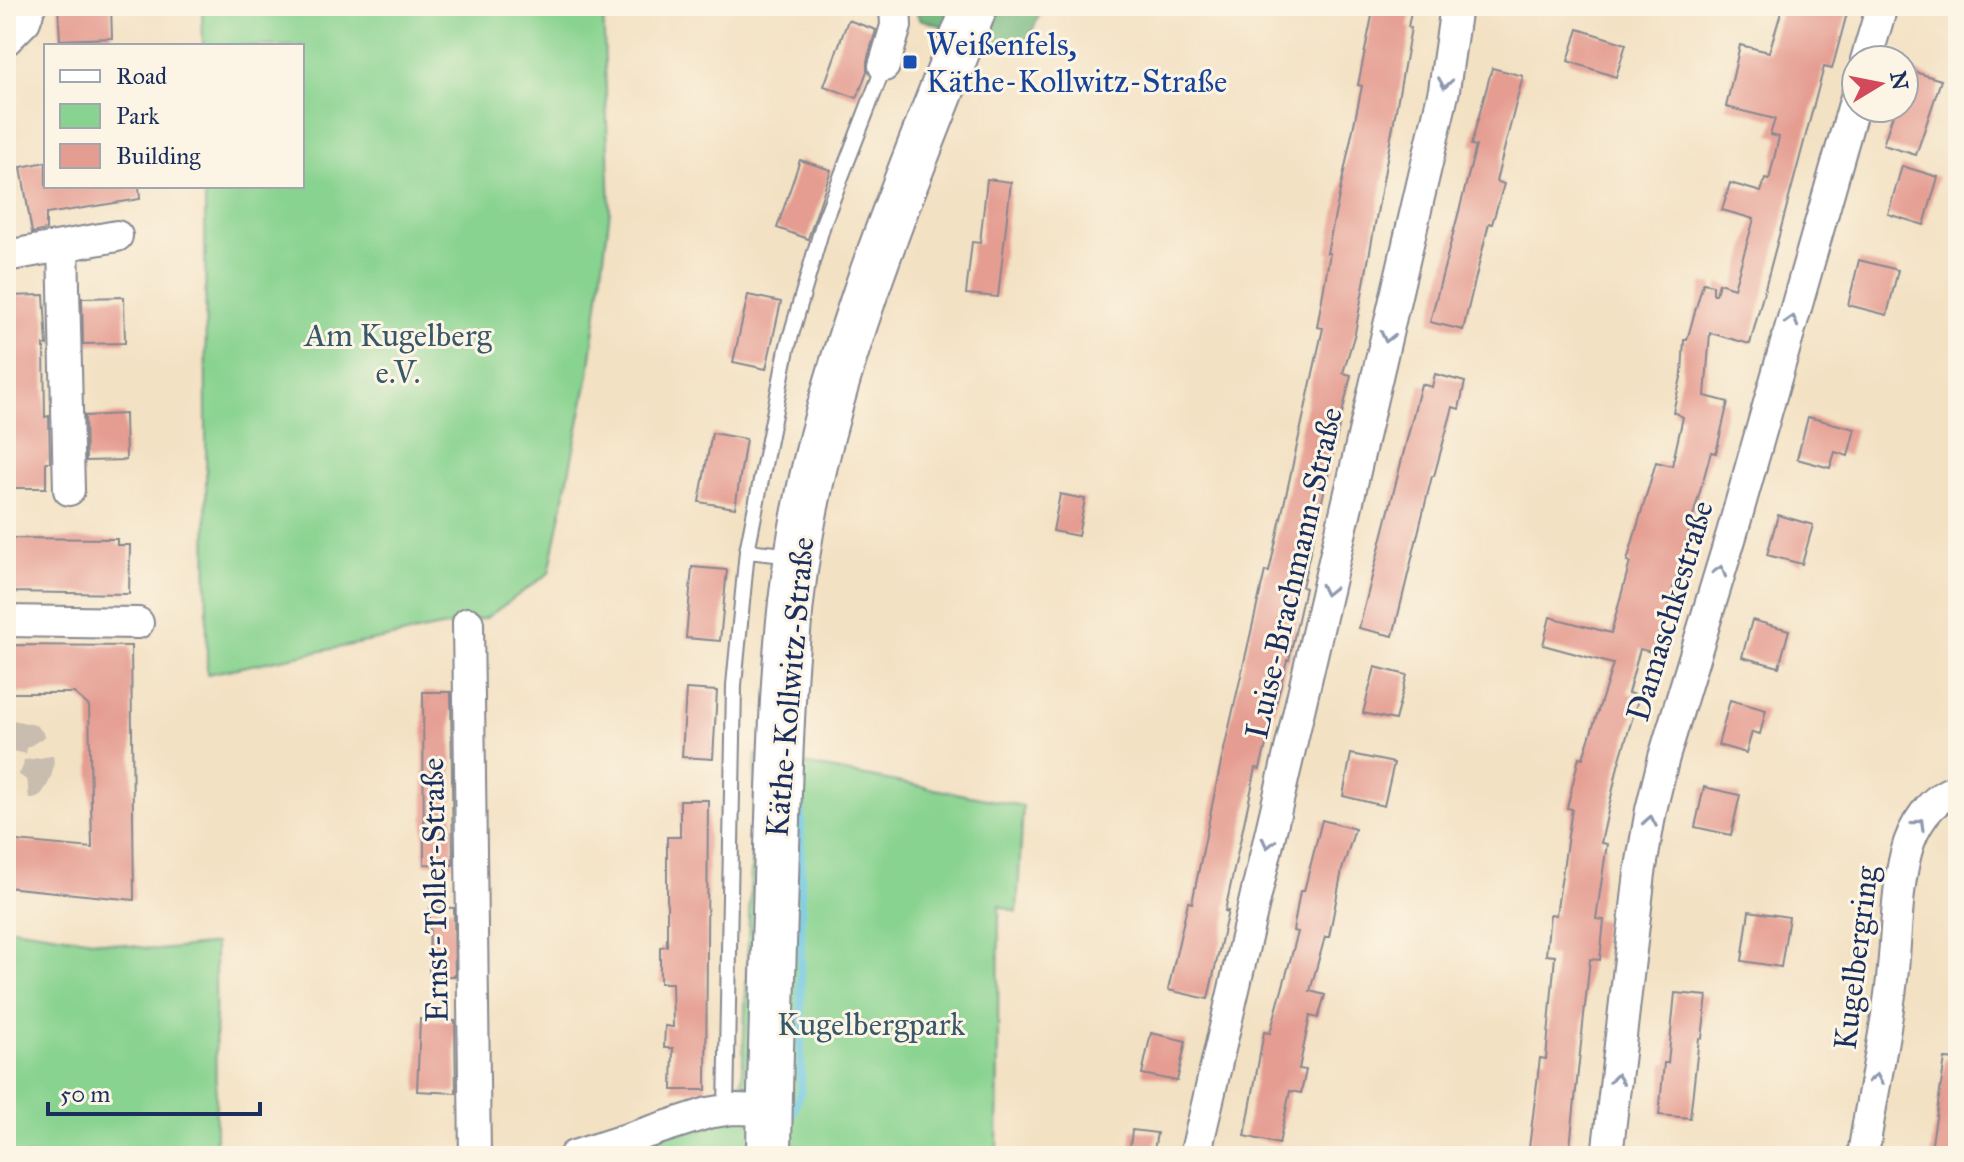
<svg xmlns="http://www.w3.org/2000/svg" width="1964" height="1162" font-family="'IM FELL Great Primer',serif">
	<rect width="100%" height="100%" fill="#fcf5e5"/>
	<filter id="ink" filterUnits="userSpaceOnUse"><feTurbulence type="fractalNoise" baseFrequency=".0125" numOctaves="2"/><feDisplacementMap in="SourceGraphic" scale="16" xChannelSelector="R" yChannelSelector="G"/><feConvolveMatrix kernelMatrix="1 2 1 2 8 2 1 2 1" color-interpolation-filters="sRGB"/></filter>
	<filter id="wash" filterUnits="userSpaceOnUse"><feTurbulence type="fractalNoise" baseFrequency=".006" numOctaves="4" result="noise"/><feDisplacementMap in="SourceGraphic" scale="32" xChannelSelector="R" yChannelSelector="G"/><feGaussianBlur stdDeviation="1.8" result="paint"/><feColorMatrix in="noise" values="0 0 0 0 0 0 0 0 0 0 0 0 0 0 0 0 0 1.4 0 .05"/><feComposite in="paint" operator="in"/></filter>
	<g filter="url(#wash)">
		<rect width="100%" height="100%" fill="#f3e1c3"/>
		<g fill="#89d390" stroke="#528177" stroke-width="2">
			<polygon points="202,6 603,6 610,210 589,374 549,573 486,618 207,674 205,186 302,186 302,46 203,46"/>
			<polygon points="756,755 1023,806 1017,912 999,906 997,1156 546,1156 742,1082"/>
			<polygon points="6,927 159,950 215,944 216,1156 6,1156"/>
		</g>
		<polygon fill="#6eb57a" stroke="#44726c" stroke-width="2" points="915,6 1043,6 1024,51 919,19"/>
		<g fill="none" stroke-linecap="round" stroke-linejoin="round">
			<polyline stroke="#64c5e3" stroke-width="8" points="793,1114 801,1089 801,786"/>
		</g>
		<g id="blocks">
			<g fill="#e59c91">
				<polygon points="58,6 111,6 112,38 60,40"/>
				<polygon points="1374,6 1412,6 1408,27 1411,28 1355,333 1343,373 1351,375 1302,587 1305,588 1289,660 1287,660 1260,769 1256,768 1225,911 1228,911 1208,999 1168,990 1188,902 1192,903 1220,767 1265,571 1269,572 1323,328 1317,327 1330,253 1327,253 1362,86 1358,85"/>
				<polygon points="1783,6 1849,6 1832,69 1824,67 1750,344 1710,333 1705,396 1728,402 1716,453 1711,452 1655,653 1640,649 1628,693 1639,696 1618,766 1601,843 1607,844 1596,919 1604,920 1600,960 1590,959 1569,1156 1528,1156 1540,1058 1546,1059 1555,956 1546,955 1550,914 1556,915 1572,809 1567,808 1579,757 1583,758 1613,664 1543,645 1550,617 1611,633 1630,562 1627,561 1656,462 1672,466 1683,417 1673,412 1682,373 1684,340 1687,340 1703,283 1713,285 1713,294 1716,294 1719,283 1734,288 1754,219 1722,210 1730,183 1761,192 1765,179 1769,180 1779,137 1770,135 1775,119 1726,107 1740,45 1769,52"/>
				<polygon points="848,20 876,30 867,61 867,71 857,98 824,86"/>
				<polygon points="1578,29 1626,44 1616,77 1568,61"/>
				<polygon points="1492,68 1523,76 1496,181 1504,184 1492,224 1489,223 1463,330 1430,322 1476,146 1471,145"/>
				<polygon points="1908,70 1941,80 1916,155 1883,145 1895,108 1904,108 1904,82"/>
				<polygon points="800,160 831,170 808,239 777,228"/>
				<polygon points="46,162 46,186 139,186 140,199 46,214 46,230 32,233 21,167"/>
				<polygon points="1902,166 1938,177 1924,225 1888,214"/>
				<polygon points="987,179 1011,182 998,297 966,294 972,242 980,243"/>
				<polygon points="1859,260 1898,270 1887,315 1848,305"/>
				<polygon points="44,295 47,345 44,345 45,417 49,416 50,462 46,462 46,488 6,488 6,296"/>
				<polygon points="748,295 781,302 766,369 733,362"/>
				<polygon points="124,297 125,343 83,344 82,298"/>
				<polygon points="1435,374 1465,382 1459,409 1453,407 1434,476 1432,476 1393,636 1359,628 1421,384 1432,387"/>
				<polygon points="125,414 126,460 86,461 85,416"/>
				<polygon points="1808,417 1855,429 1848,456 1835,452 1830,468 1797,459"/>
				<polygon points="712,433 746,439 735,508 699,502"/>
				<polygon points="1060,494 1085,499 1078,536 1053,531"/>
				<polygon points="1778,515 1813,525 1802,564 1767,555"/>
				<polygon points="6,538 117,539 117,545 130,545 129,594 6,592"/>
				<polygon points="692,567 727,570 720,641 686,638"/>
				<polygon points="1752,620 1789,630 1779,667 1742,657"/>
				<polygon points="6,645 131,646 134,900 6,887 6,840 92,848 89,706 74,693 6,693"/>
				<polygon points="1375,667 1407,675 1395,720 1363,713"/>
				<polygon points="686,689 717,691 713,759 682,757"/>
				<polygon points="423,692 451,692 453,865 424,864"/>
				<polygon points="1730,700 1766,710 1760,734 1752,732 1746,753 1718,745"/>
				<polygon points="1351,754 1394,763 1384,806 1343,796"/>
				<polygon points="1704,787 1740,795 1731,835 1695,827"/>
				<polygon points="680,800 708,800 706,1090 672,1090 673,1048 664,1048 665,1026 673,1027 672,983 660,983 660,947 667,946 667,837 680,837"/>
				<polygon points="1322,820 1355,829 1342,870 1329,937 1325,937 1310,991 1325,995 1318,1018 1310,1016 1299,1069 1306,1070 1301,1093 1290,1091 1279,1144 1245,1136 1264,1032 1270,1033 1298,932 1293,931 1300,891 1304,891"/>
				<polygon points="430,907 454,908 455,976 429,976"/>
				<polygon points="1749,911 1789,917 1781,967 1742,961"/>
				<polygon points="1675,993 1707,996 1702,1038 1699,1038 1690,1118 1659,1115 1664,1063 1668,1063"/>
				<polygon points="420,1019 455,1021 456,1093 417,1091"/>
				<polygon points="1151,1033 1186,1041 1177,1081 1142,1074"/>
				<polygon points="1945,1059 1958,1060 1958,1156 1930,1156"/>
				<polygon points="1132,1130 1157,1133 1153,1156 1129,1156"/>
			</g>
		</g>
	</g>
	<g filter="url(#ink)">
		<use href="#blocks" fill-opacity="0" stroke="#878890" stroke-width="2"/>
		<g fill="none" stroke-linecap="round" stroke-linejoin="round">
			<path stroke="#c8bdaf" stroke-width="30" stroke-dasharray="30 15" stroke-linecap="butt" d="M6,734l23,5c12,15 13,28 2,44l-25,2"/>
			<defs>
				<g id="service">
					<polyline points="794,556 747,551 787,349 824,221 884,66"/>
					<polyline points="726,1110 734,685 747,551"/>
				</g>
				<g id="minor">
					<polyline points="6,40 25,21 30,6"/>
					<polyline points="1866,60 1882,6"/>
					<polyline points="884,66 896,26 895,6"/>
					<polyline points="63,247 69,490"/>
					<polyline points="6,256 117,236"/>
					<polyline points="6,621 138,623"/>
					<polyline points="468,623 475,1156"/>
					<polyline points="574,1156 708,1113 733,1109 769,1110"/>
					<polyline points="1195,1156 1444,90 1456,6"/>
					<polyline points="1607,1156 1640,873 1651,810 1664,757 1732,533 1856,97"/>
					<path d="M1863,1156c8,-57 21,-112 28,-169 6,-44 4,-91 15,-134 6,-25 25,-57 52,-63"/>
				</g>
				<path id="primary" d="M769,1156c1,-103 5,-206 8,-309 4,-110 6,-222 27,-331 34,-177 106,-343 171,-510"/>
			</defs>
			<use href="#service" stroke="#878890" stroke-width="18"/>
			<use href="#minor" stroke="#878890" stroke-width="34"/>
			<use href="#primary" stroke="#878890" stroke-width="48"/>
			<use href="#service" stroke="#fff" stroke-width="14"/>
			<use href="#minor" stroke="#fff" stroke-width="30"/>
			<use href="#primary" stroke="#fff" stroke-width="44"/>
		</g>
		<defs><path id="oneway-chevron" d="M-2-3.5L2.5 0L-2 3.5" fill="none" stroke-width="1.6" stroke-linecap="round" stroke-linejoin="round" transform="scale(2)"/></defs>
		<g stroke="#8d97ae">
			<use href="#oneway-chevron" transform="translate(1445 83) rotate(99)"/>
			<use href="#oneway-chevron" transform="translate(1792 321) rotate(-74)"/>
			<use href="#oneway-chevron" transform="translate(1387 337) rotate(103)"/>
			<use href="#oneway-chevron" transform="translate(1720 571) rotate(-73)"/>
			<use href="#oneway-chevron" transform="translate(1327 590) rotate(103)"/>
			<use href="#oneway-chevron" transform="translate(1650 821) rotate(-80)"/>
			<use href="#oneway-chevron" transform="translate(1919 824) rotate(-59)"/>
			<use href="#oneway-chevron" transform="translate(1268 843) rotate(103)"/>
			<use href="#oneway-chevron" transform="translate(1617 1079) rotate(-83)"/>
			<use href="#oneway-chevron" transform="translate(1876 1079) rotate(-80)"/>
		</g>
	</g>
	<rect fill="#1a4fb4" stroke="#fcf5e5" stroke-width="3" x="902" y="54" width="16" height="16" rx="4"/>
	<g text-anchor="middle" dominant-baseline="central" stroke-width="6" stroke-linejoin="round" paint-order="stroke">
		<g font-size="32" fill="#164399" stroke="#fcf5e5" text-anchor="start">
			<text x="926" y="44">Weißenfels,<tspan x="926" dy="37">Käthe-Kollwitz-Straße</tspan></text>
		</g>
		<g font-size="32" fill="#36586a" stroke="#fcf5e5">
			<text x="398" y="335">Am Kugelberg<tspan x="398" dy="37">e.V.</tspan></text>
			<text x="871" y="1024">Kugelbergpark</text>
		</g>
		<g font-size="32" fill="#1b2f5e" stroke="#fcf5e5">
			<text transform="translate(1294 573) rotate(-77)">Luise-Brachmann-Straße</text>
			<text transform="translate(1670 611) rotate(-73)">Damaschkestraße</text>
			<text transform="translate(790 687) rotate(-85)">Käthe-Kollwitz-Straße</text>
			<text transform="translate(435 890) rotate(-91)">Ernst-Toller-Straße</text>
			<text transform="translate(1856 958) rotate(-83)">Kugelbergring</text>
		</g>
	</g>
	<rect width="1964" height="1162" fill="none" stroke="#fcf5e5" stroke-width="32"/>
	<rect x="44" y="44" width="260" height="144" fill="#fcf5e5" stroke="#a2a6af" stroke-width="2"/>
	<rect x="60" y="70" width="40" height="12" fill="#ffffff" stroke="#a2a6af" stroke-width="2"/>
	<text x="116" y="84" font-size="24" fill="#1b2f5e">Road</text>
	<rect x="60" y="104" width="40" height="24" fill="#89d390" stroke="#a2a6af" stroke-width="2"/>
	<text x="116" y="124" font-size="24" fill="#1b2f5e">Park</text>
	<rect x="60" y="144" width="40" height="24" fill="#e59c91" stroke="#a2a6af" stroke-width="2"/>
	<text x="116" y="164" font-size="24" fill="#1b2f5e">Building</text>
	<g transform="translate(1880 84) rotate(80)"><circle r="38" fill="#fcf5e5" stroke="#a2a6af" stroke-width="2"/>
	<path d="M0-6L14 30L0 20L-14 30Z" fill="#d1495b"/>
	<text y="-12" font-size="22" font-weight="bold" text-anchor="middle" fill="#1b2f5e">N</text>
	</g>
	<path d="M48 1102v12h212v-12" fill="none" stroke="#1b2f5e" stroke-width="4"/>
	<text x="60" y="1102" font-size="24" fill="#1b2f5e" stroke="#fcf5e5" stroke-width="6" paint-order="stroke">50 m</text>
</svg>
